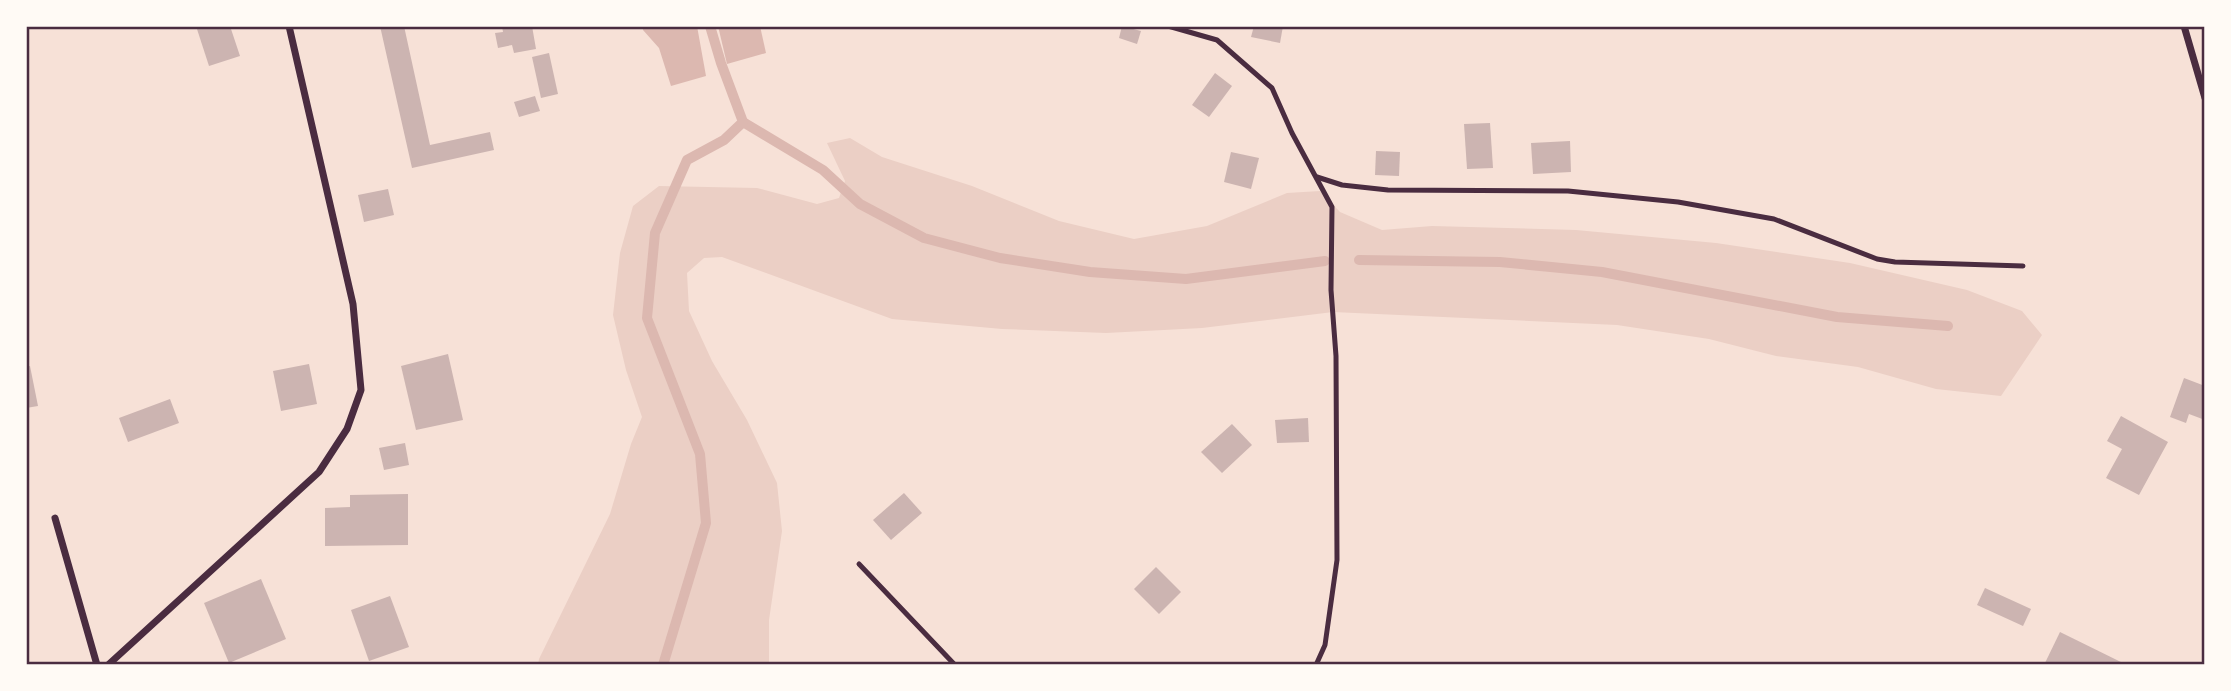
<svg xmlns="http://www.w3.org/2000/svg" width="2231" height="691" font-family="'PT Serif',serif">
	<rect width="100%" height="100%" fill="#f7e1d7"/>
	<polygon fill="#ebcfc5" points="850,138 882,157 972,186 1059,221 1134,239 1207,226 1287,193 1320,191 1340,212 1382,230 1432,226 1576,230 1716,243 1850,263 1967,290 2022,311 2042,335 2001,396 1936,389 1858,367 1776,356 1709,339 1617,325 1333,312 1202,328 1106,333 1002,329 892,319 722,257 704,258 687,273 689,311 712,361 747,420 777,483 782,531 769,620 769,665 538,665 539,659 610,514 631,444 642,417 626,370 613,315 620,253 633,206 659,186 757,188 817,204 839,198 845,181 827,143"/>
	<g fill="#dcb8b0">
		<polygon points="643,26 697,26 706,76 671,86 659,48 643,30"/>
		<polygon points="718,26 760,26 766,53 727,64"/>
	</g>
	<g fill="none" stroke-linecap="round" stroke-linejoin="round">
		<g stroke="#dcb8b0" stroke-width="10">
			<polyline points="743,122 823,170 860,204 924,238 1000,258 1090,272 1186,279 1325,261"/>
			<polyline points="1359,260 1500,262 1602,272 1837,317 1948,326"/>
			<polyline points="663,665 706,523 700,454 647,318 655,233 687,160 724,140 743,122 721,63 710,26"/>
		</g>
	</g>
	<g fill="#ccb4b1">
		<polygon points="196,26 230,26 240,56 209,66"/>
		<polygon points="380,26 404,26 430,145 490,132 494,150 412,168"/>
		<polygon points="502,26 532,26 536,49 514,53 512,45 498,48 495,33 503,32"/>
		<polygon points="1122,26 1141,31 1137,44 1119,38"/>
		<polygon points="1254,26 1283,26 1280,43 1251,37"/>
		<polygon points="549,53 558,94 541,98 532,57"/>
		<polygon points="1215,73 1232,86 1209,117 1192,105"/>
		<polygon points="535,96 540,111 519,117 514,102"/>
		<polygon points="1490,123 1493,168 1467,169 1464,124"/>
		<polygon points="1570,141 1571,172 1533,174 1531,143"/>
		<polygon points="1376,151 1400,152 1399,176 1375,175"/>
		<polygon points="1231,152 1259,158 1251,189 1224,182"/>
		<polygon points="388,189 394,215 364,222 358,195"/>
		<polygon points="448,354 463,420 416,430 401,366"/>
		<polygon points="309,364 317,404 281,411 273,371"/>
		<polygon points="30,366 38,406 26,408 26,367"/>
		<polygon points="2184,378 2205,386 2205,420 2189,414 2186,423 2170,417"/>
		<polygon points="170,399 179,423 128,442 119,418"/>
		<polygon points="2121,416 2168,442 2139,495 2106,478 2122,449 2107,441"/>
		<polygon points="1308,418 1309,442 1277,443 1275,420"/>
		<polygon points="1232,424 1252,445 1222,473 1201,452"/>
		<polygon points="405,443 409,465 384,470 379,448"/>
		<polygon points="904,493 922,513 891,540 873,520"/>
		<polygon points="408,494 408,545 325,546 325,508 350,507 350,495"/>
		<polygon points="1156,567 1181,592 1159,614 1134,589"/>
		<polygon points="261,579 286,639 229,663 204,603"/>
		<polygon points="1985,588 2031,609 2023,626 1977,605"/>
		<polygon points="390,596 409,647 369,661 351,610"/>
		<polygon points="2060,632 2127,665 2044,665"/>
	</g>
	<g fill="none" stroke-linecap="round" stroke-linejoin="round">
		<g stroke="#4a2c40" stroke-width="5">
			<polyline points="1168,26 1217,40 1272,88 1292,133 1332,207 1331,290 1336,356 1337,560 1325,645 1316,665"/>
			<polyline points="1317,177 1342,185 1388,190 1568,191 1678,202 1774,219 1877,259 1895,262 2023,266"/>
			<polyline points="859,564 955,665"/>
		</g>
		<g stroke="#4a2c40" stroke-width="7">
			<polyline points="2184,26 2205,98"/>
			<polyline points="55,518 97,665"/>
			<polyline points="108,665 319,472 347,429 361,390 353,304 289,26"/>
		</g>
	</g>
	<rect width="2231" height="691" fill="none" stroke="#fffaf5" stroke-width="56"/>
	<rect x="28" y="28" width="2175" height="635" fill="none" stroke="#4a2c40" stroke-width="2.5"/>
</svg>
